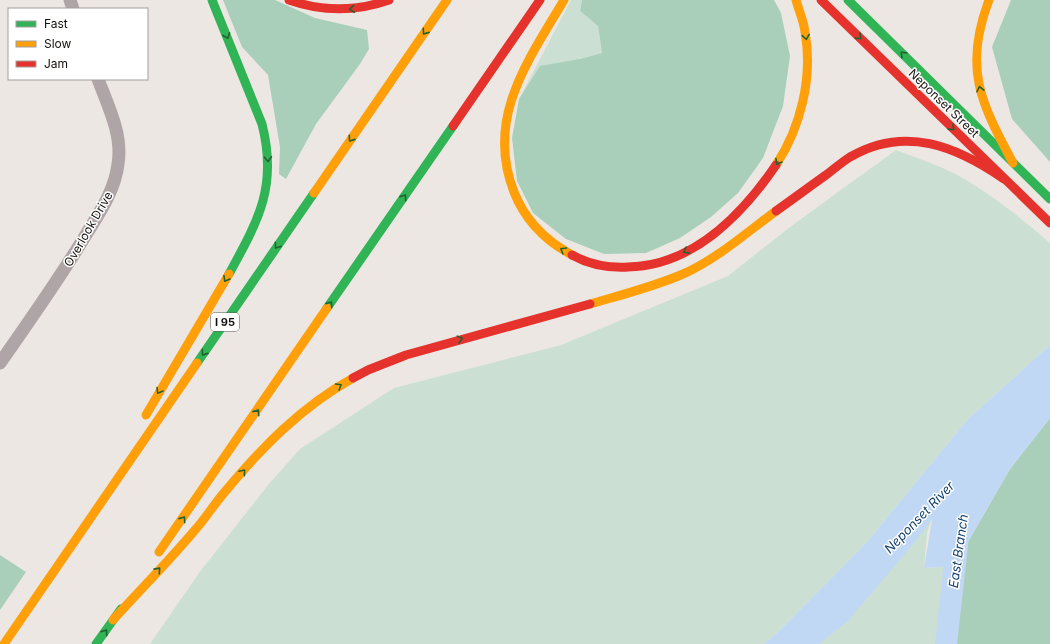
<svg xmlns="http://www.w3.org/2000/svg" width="1050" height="644" font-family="Inter,sans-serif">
	<rect width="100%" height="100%" fill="#ece7e2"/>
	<g fill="#cbe0d2">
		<polygon points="571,0 582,0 580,11 598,26 602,53 580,59 519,99"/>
		<path d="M896,150c26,10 55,19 78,35 27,17 52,37 76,58v102l-83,75 -100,122 -87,88 -16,14h-614l49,-71 69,-88 32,-36 94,-61 167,-43 167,-69 62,-49z"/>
		<polygon points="940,494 927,533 924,568 954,566 946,644 783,644"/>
	</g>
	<g fill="#a9cfbb">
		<polygon points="223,0 275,0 315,18 367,30 369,49 360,64 316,124 286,179 279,174 280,147 268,75 242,47"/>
		<polygon points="582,0 774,0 781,13 790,56 783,106 763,158 738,193 711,217 680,238 646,253 604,254 566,239 533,213 517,181 512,138 519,99 540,66 580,59 602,53 598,26 580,11"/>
		<polygon points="1011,0 1050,0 1050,162 1012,119 992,47"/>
		<polygon points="1050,418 1050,644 946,644 954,566 1010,469"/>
		<polygon points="0,555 26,572 0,610"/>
	</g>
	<polygon fill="#c1d8f4" points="1050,345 1050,418 1010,469 954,566 924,568 932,519 915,542 848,621 819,644 764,644 780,630 867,542 967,420"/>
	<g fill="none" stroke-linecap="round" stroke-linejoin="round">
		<polyline stroke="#c1d8f4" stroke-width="22" points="946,644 958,536"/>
		<g stroke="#b0a5a6" stroke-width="13">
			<polyline points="70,0 73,9"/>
			<path d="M0,363c30,-43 60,-85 87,-130 13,-21 28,-43 31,-69 5,-29 -10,-58 -20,-85"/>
		</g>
		<g stroke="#30b455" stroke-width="9">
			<path d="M212,0l50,124c16,63 -4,97 -33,150"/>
			<polyline points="848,0 1050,199"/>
			<polyline points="327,308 453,126"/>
			<polyline points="197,363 314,193"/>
			<polyline points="96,644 121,609"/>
		</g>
		<g stroke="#ff9f0a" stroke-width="9">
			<path d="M564,0c-36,61 -79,118 -50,192 11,28 32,49 58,63"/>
			<path d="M989,0c-26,69 -8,103 24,163"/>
			<path d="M776,165c25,-38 37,-88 29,-133 -1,-10 -6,-21 -9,-32"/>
			<polyline points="314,193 447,0"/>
			<path d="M590,304c31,-9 63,-17 93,-30 34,-15 63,-41 93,-63"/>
			<polyline points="146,415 229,274"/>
			<polyline points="159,552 327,308"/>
			<path d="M113,620c27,-30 56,-59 82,-90 10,-11 18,-24 28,-36 38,-46 78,-87 130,-116"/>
			<polyline points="4,644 197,363"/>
		</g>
		<g stroke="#e5322d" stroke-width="9">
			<path d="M289,0c34,12 66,12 100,0"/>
			<polyline points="821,0 1050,223"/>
			<polyline points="453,126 540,0"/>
			<path d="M776,211c17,-12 33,-24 50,-36 8,-6 16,-13 24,-18 55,-32 106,-11 154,22"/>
			<path d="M572,255c18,10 37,13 56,12 64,-1 114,-52 148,-102"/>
			<polyline points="353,378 368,370 406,355 590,304"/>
		</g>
	</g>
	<defs><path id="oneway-chevron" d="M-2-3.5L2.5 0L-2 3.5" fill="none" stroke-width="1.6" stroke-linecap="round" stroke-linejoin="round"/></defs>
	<g stroke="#226231">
		<use href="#oneway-chevron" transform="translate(352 9) rotate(174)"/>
		<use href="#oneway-chevron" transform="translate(425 32) rotate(125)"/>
		<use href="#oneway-chevron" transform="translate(227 36) rotate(68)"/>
		<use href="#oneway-chevron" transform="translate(806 37) rotate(81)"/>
		<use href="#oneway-chevron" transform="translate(859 37) rotate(44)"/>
		<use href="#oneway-chevron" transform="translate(903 54) rotate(-135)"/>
		<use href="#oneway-chevron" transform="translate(980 89) rotate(-102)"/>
		<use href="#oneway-chevron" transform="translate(952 128) rotate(44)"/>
		<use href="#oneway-chevron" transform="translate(351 139) rotate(125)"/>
		<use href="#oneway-chevron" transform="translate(268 159) rotate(87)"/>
		<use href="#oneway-chevron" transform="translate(778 162) rotate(120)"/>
		<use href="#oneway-chevron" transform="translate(404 197) rotate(-55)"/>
		<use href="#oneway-chevron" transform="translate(277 246) rotate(125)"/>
		<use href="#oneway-chevron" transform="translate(563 250) rotate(-149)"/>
		<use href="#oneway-chevron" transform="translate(686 251) rotate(152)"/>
		<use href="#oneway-chevron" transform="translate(226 279) rotate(120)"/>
		<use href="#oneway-chevron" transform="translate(330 304) rotate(-55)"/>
		<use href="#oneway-chevron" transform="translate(460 339) rotate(-15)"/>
		<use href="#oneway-chevron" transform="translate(204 353) rotate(125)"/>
		<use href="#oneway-chevron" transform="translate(339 386) rotate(-31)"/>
		<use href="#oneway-chevron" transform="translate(159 391) rotate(121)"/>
		<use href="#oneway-chevron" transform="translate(257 412) rotate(-55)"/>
		<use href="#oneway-chevron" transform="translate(243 472) rotate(-50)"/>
		<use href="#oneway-chevron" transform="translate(183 519) rotate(-55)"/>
		<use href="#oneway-chevron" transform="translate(158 570) rotate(-48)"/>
		<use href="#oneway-chevron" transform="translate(105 632) rotate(-56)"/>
	</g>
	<g text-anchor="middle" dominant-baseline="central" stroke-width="3" stroke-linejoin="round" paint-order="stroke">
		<rect fill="#fff" stroke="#5a5856" stroke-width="1" x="211" y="313" width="28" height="18" rx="3"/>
		<g font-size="11" font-weight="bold" fill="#13100d">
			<text x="225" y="322">I 95</text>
		</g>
		<g font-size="12" fill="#13100d" stroke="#fff">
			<text transform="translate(944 103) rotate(44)">Neponset Street</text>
			<text transform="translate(88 229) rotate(-60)">Overlook Drive</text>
		</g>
		<g font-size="13" font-style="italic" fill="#13416f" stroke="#fff">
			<text transform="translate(919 517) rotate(-46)">Neponset River</text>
			<text transform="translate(958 551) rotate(-82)">East Branch</text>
		</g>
	</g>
	<rect x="8" y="8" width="140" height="72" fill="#ffffff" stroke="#a19f9e"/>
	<rect x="16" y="21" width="20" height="6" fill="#30b455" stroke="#a19f9e"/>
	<text x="44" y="28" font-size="12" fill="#13100d">Fast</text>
	<rect x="16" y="41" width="20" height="6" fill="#ff9f0a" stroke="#a19f9e"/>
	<text x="44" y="48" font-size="12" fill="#13100d">Slow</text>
	<rect x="16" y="61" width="20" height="6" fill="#e5322d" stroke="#a19f9e"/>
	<text x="44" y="68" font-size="12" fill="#13100d">Jam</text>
</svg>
